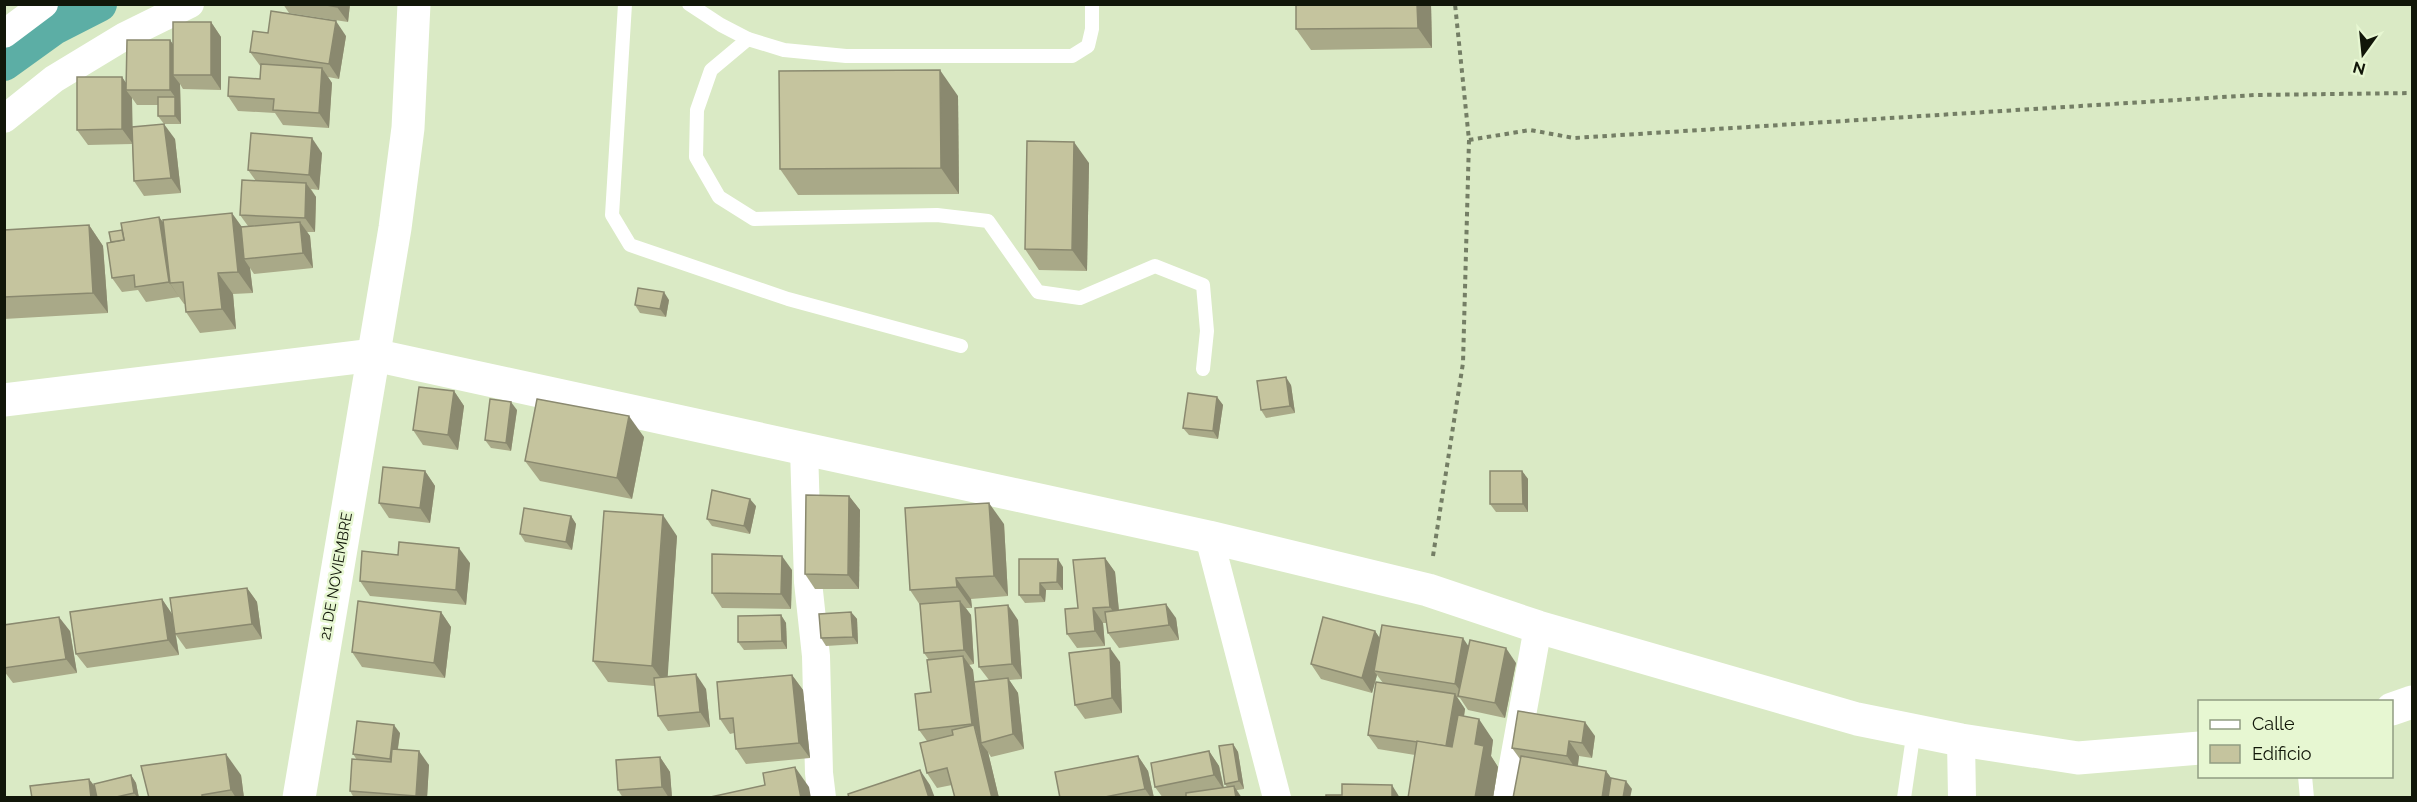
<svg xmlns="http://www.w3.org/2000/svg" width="2417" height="802" font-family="Raleway,sans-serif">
	<rect width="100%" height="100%" fill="#daeac5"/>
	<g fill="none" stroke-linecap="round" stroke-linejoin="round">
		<polyline stroke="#5caea5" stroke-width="36" points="4,63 54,27 99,4"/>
		<g stroke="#747e65" stroke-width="4" stroke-dasharray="4.5 4.5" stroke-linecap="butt">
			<polyline points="1469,140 1530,130 1574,138 2255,95 2412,93"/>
			<polyline points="1433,556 1463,363 1469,140 1455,4"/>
		</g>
		<g stroke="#fff" stroke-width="14">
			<polyline points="625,4 612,215 630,245 788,299 961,346"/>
			<polyline points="689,4 721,25 748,39 784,50 846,56 1072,56 1088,46 1092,29 1092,4"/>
			<polyline points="748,39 711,70 697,110 696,157 719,197 754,219 937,215 988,221 1038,292 1080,298 1155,266 1203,285 1207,331 1203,369"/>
			<polyline points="2305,776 2307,798"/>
			<polyline points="1904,798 1914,730"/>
		</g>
		<g stroke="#fff" stroke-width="28">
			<polyline points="4,34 44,4"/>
			<polyline points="4,119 54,79 125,36 190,4"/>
			<polyline points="804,448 808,582 816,656 819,773 822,798"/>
			<polyline points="1209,537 1277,798"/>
			<polyline points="1961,740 1962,798"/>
			<polyline points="1507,798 1538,627"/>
		</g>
		<g stroke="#fff" stroke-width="33">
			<polyline points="4,400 374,355 1209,537 1428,590 1538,627 1857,719 1961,740 2078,758 2200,748"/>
			<polyline points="2392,709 2412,702"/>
			<polyline points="299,798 395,228 408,128 414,4"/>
		</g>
	</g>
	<g fill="#a9a988">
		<polygon points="283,4 350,4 348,22 289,13"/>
		<polygon points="1431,4 1432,48 1311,50 1296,29"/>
		<polygon points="211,22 221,37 221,90 183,89 180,84 181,124 164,124 158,116 158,105 137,105 132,98 132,127 175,139 181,193 144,196 134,181 132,144 88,145 77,130 122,77 126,84 170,40 173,45"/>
		<polygon points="268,33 346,36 339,79 328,77 332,83 329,128 283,125 275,113 238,111 228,96 260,79 261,67 250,52"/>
		<polygon points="958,96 959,194 798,195 780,169"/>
		<polygon points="322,153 319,190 311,189 316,197 315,232 307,232 310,236 313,268 254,274 250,268 253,293 233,294 236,329 200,333 186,312 185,304 184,304 179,297 146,302 138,290 122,292 112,278 111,242 122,230 159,217 164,223 241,227 248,226 240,215 256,181 248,170"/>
		<polygon points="1089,163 1087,271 1039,270 1025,249"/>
		<polygon points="89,225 103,246 108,313 4,319 4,230"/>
		<polygon points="669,300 666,317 640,313 635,305"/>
		<polygon points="1291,385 1295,413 1266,418 1261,410"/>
		<polygon points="454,391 464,406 458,450 423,445 413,430"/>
		<polygon points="1217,397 1223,405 1218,439 1189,435 1183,428"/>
		<polygon points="517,410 511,451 491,448 485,440"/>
		<polygon points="644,437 632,499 540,481 525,461"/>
		<polygon points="425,471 435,486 430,523 389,518 379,503"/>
		<polygon points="1522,471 1528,479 1528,512 1496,512 1490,504"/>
		<polygon points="849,496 860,510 859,589 815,589 805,574"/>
		<polygon points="756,506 750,534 712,526 707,519"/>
		<polygon points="571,516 576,524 572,550 525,542 520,534"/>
		<polygon points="1004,524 1008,596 971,599 972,608 966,608 971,615 974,664 969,665 973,670 974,682 989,680 979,667 1018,620 1022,679 1009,680 1018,693 1024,749 991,757 988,752 999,798 955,798 952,785 937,788 927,773 927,741 919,730 931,692 929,660 924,653 920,605 910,590"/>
		<polygon points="677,536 667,677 706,689 710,727 668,731 658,716 655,686 608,682 593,661"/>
		<polygon points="398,555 470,563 466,605 370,596 360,581"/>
		<polygon points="1105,558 1115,572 1119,610 1176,618 1179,640 1119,648 1108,633 1107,623 1103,623 1105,646 1077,648 1067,634 1078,608"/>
		<polygon points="1063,567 1063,590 1046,590 1045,602 1025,603 1019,595"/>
		<polygon points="792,570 791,609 722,608 712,593"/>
		<polygon points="247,588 257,602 262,639 186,649 176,635 179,655 87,668 76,654 162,599 172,614"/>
		<polygon points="441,612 451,627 445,678 362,667 352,652"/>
		<polygon points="851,612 857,619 858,644 826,646 821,638"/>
		<polygon points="781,615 786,623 787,649 744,650 738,642"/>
		<polygon points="4,625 70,631 77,673 13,683 4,671"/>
		<polygon points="1375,631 1380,639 1468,646 1516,663 1505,718 1468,710 1460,698 1457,697 1465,709 1464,716 1493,740 1491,756 1498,767 1493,798 1408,798 1415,755 1378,749 1368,735 1383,683 1377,675 1372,693 1321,679 1311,664"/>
		<polygon points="1120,662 1122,713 1085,719 1075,705"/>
		<polygon points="792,675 803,690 810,758 746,764 736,749 734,733 730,734 720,719"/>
		<polygon points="400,733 398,749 429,765 427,798 354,798 350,791 357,760 353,754"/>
		<polygon points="1595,736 1592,758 1579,756 1578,766 1606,771 1611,778 1632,789 1520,759 1512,748"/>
		<polygon points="1233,744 1238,752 1244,789 1185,798 1163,798 1155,787 1209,751 1219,766 1224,787 1227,787 1225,784"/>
		<polygon points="1138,756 1148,771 1154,798 1060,798"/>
		<polygon points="660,757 670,772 672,798 623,798 618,790"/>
		<polygon points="131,775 136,783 139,798 32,798 95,787"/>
		<polygon points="241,775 244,798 149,798"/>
	</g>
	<g fill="#8a896f">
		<polygon points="338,4 350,4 348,22 337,7"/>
		<polygon points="1417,4 1431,4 1432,48 1418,28"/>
		<polygon points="336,21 346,36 339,79 329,64"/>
		<polygon points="211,22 221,37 221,90 211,75"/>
		<polygon points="170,40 180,54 173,75 180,84 181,124 175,116 175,97 170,90"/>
		<polygon points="322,68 332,83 329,128 319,113"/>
		<polygon points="940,70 958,96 959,194 941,168"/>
		<polygon points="122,77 131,90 126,90 132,98 133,144 122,129"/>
		<polygon points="164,124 175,139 181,193 171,178"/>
		<polygon points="312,138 322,153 319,190 309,175"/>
		<polygon points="1074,142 1089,163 1087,271 1072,250"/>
		<polygon points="306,183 316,197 315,232 305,218"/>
		<polygon points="232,213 247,234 244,259 250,268 253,293 238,272"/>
		<polygon points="159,217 170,232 170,283 179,297 169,282"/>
		<polygon points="300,222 310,236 313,268 303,253"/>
		<polygon points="89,225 103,246 108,313 93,293"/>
		<polygon points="218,273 233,294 236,329 222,309"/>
		<polygon points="664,292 669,300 666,317 660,309"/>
		<polygon points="1286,377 1291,385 1295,413 1290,406"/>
		<polygon points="454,391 464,406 458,450 448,435"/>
		<polygon points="1217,397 1223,405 1218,439 1213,431"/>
		<polygon points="511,402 517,410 511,451 506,443"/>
		<polygon points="629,416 644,437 632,499 617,478"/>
		<polygon points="425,471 435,486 430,523 420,508"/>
		<polygon points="1522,471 1528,479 1528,512 1523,504"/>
		<polygon points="849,496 860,510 859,589 848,575"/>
		<polygon points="750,499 756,506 750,534 744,526"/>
		<polygon points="989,503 1004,524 1008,596 994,576"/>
		<polygon points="663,515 677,536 667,687 652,666"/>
		<polygon points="571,516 576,524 572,550 566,542"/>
		<polygon points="459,548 470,563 466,605 456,590"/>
		<polygon points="782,556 792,570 791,609 781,594"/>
		<polygon points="1105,558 1115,572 1120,622 1110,607"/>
		<polygon points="1058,559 1063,567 1063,590 1057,582"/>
		<polygon points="956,578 971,599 972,608 957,587"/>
		<polygon points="1040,583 1046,590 1045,602 1040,595"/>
		<polygon points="247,588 257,602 262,639 252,624"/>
		<polygon points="162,599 172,614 179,655 168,640"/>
		<polygon points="960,601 971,615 974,664 964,650"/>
		<polygon points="1166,604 1176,618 1179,640 1169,625"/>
		<polygon points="1008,605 1018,620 1022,679 1012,664"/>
		<polygon points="1093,608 1103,623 1105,646 1095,631"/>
		<polygon points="441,612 451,627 445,678 434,663"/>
		<polygon points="851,612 857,619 858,644 853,637"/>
		<polygon points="781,615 786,623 787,649 782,641"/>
		<polygon points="59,617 70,631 77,673 66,659"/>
		<polygon points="1375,631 1385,646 1374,671 1377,675 1372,693 1362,678"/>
		<polygon points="1463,638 1473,653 1465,697 1455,684"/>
		<polygon points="1110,648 1120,662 1122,713 1112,698"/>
		<polygon points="1506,648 1516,663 1505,718 1495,703"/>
		<polygon points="963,656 973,670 981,735 981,743 988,752 999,798 992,798 976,730 972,724"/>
		<polygon points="696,674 706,689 710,727 700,712"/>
		<polygon points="792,675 803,690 810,758 799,743"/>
		<polygon points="1008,678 1018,693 1024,749 1013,734"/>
		<polygon points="1455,694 1465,709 1457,762 1446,747"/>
		<polygon points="1479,719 1493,740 1491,756 1498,767 1493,798 1475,798 1475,744"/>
		<polygon points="1585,722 1595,736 1592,758 1582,743"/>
		<polygon points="394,725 400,733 395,767 390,759"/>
		<polygon points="1569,741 1579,756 1577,771 1567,756"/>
		<polygon points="1233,744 1238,752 1244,789 1239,781"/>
		<polygon points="419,751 429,765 427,798 417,798 416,796"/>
		<polygon points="1209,751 1219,766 1224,790 1214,775"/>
		<polygon points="226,754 241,775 244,798 236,798 231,790"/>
		<polygon points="1138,756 1148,771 1154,798 1151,798 1145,789"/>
		<polygon points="660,757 670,772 672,798 669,798 662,787"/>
		<polygon points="795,767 809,787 811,798 801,798"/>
		<polygon points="920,770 930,785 935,798 929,798"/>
		<polygon points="1606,771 1617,786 1615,798 1602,798"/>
		<polygon points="131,775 136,783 139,798 138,798 134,793"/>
		<polygon points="89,779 100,793 100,798 91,798"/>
		<polygon points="1626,781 1632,789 1630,798 1623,798"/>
		<polygon points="1392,785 1400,798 1392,798"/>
		<polygon points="1234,786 1242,798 1236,798"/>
	</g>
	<g fill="#c5c49e" stroke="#8a896f" stroke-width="1.5">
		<polygon points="321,4 338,4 337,7"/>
		<polygon points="1296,4 1417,4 1418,28 1296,29"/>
		<polygon points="271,11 336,21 329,64 250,52 253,31 268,33"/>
		<rect x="173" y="22" width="38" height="53"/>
		<polygon points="127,40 170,40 170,90 126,90"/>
		<polygon points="261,64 322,68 319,113 273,110 274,99 228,96 229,77 260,79"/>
		<polygon points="940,70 941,168 780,169 779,71"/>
		<polygon points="77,77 122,77 122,129 77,130"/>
		<rect x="158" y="97" width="17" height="19"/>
		<polygon points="164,124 171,178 134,181 132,127"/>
		<polygon points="251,133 312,138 309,175 248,170"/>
		<polygon points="1027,141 1074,142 1072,250 1025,249"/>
		<polygon points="242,180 306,183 305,218 240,215"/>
		<polygon points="232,213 238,272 218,273 222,309 186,312 183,282 170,283 163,220"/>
		<polygon points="159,217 169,282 135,287 134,275 112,278 107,243 124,240 121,223"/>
		<polygon points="300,222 303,253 244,259 241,227"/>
		<polygon points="89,225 93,293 4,297 4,230"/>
		<polygon points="122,230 124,240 111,242 109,232"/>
		<polygon points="638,288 664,292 660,309 635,305"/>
		<polygon points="1286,377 1290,406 1261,410 1257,381"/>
		<polygon points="419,387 454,391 448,435 413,430"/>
		<polygon points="1188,393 1217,397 1213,431 1183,428"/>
		<polygon points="490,399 511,402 506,443 485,440"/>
		<polygon points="537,399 629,416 617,478 525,461"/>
		<polygon points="383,467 425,471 420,508 379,503"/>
		<polygon points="1490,471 1522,471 1523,504 1490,504"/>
		<polygon points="712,490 750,499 744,526 707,519"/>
		<polygon points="806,495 849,496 848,575 805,574"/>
		<polygon points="989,503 994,576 956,578 957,587 910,590 905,508"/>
		<polygon points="524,508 571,516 566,542 520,534"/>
		<polygon points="604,511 663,515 652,666 593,661"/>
		<polygon points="399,542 459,548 456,590 360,581 362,551 398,555"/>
		<polygon points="712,554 782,556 781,594 712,593"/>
		<polygon points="1105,558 1110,607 1093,608 1095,631 1067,634 1065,609 1078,608 1073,560"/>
		<polygon points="1019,559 1058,559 1057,582 1040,583 1040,595 1019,595"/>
		<polygon points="247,588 252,624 175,634 170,598"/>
		<polygon points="162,599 168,640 76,654 70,612"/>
		<polygon points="358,601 441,612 434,663 352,652"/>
		<polygon points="960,601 964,650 924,653 920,604"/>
		<polygon points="1166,604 1169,625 1108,633 1105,612"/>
		<polygon points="1008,605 1012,664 979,667 975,608"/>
		<polygon points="851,612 853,637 821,638 819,614"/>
		<polygon points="781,615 782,641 738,642 738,616"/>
		<polygon points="59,617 66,659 4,668 4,625"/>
		<polygon points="1323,617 1375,631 1362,678 1311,664"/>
		<polygon points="1382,625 1463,638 1455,684 1374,671"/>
		<polygon points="1470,640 1506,648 1495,703 1458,696"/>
		<polygon points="1110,648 1112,698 1075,705 1069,653"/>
		<polygon points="963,656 972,724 919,730 915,694 931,692 927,660"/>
		<polygon points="696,674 700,712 658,716 654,678"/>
		<polygon points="792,675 799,743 736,749 733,718 720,719 717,682"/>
		<polygon points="1008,678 1013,734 981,743 974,682"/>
		<polygon points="1376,682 1455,694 1446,746 1368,735"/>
		<polygon points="1518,711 1585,722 1582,743 1569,741 1567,756 1512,748"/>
		<polygon points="1458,715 1479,719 1475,744 1484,746 1475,798 1408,798 1417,741 1452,747"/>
		<polygon points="357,721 394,725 390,759 353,754"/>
		<polygon points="974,725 992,798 955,798 947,768 927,773 920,743 953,735 952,730"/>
		<polygon points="1233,744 1239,781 1225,784 1219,746"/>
		<polygon points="392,749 419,751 416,796 350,791 352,759 391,762"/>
		<polygon points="1209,751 1214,775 1155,787 1151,763"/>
		<polygon points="226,754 231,790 202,795 202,798 149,798 141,766"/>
		<polygon points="1138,756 1145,789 1100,798 1060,798 1055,772"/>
		<polygon points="1521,756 1606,771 1602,798 1513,798"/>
		<polygon points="660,757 662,787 618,790 616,760"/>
		<polygon points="795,767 801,798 706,798 765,785 763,773"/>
		<polygon points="920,770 929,798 849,798 848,794"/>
		<polygon points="131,775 134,793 112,798 97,798 94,784"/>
		<polygon points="1611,778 1626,781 1623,798 1608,798"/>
		<polygon points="89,779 91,798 32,798 30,786"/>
		<polygon points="1342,784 1392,785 1392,798 1326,798 1326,795 1342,795"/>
		<polygon points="1234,786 1236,798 1186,798 1186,793"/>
	</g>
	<g text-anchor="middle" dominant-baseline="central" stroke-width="5" stroke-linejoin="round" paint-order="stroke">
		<g font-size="15" fill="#111609" stroke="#e7f7d2">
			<text transform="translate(336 576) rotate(-80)">21 DE NOVIEMBRE</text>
		</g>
	</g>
	<rect width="2417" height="802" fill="none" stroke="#111609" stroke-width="12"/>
	<rect x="2198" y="700" width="195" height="78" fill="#e7f7d2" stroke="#919d82" stroke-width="1.5"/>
	<rect x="2210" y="720" width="30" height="9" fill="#ffffff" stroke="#919d82" stroke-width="1.5"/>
	<text x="2252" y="730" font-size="18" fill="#111609">Calle</text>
	<rect x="2210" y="745" width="30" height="18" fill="#c5c49e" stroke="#919d82" stroke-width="1.5"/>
	<text x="2252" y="760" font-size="18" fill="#111609">Edificio</text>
	<g transform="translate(2363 54) rotate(195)" stroke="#e7f7d2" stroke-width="4.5" paint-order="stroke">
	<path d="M0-4.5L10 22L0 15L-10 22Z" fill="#111609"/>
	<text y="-9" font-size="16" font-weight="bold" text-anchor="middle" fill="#111609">N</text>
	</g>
</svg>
